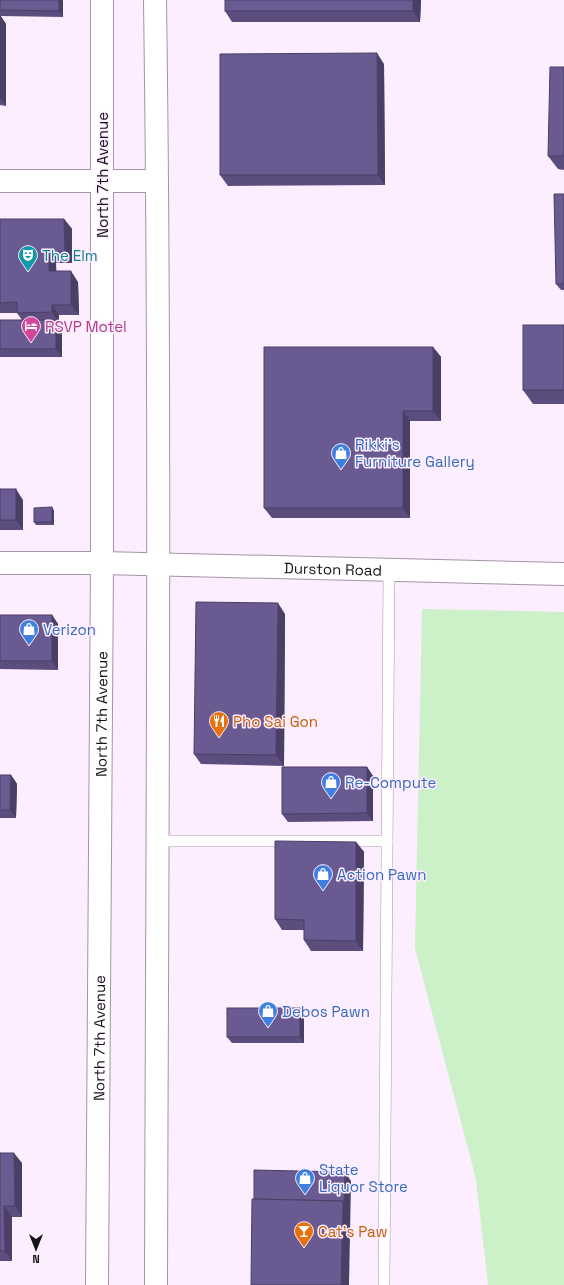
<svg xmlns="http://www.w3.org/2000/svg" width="564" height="1285" font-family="'Space Grotesk',sans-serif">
	<rect width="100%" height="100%" fill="#fcedff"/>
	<polygon fill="#ccf0c7" points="422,609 564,612 564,1285 488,1285 476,1179 415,948"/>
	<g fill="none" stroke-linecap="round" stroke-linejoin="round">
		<defs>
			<g id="service">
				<polyline points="157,841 387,841"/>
				<polyline points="384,1285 389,570"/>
			</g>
			<polyline id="minor" points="0,181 157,181"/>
			<g id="secondary">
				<path id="s1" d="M0,563h102l462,11"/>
			</g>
			<g id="primary">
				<path d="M155,0c6,428 2,857 1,1285"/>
				<path id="s2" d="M97,1285l5,-722v-563"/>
			</g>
		</defs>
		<use href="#service" stroke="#a395a5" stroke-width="12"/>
		<use href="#minor" stroke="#a395a5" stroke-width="24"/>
		<use href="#secondary" stroke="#a395a5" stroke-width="24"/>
		<use href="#primary" stroke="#a395a5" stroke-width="24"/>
		<use href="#service" stroke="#fff" stroke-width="11"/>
		<use href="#minor" stroke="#fff" stroke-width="22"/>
		<use href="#secondary" stroke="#fff" stroke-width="22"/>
		<use href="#primary" stroke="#fff" stroke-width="22"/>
	</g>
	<g fill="#5b4d7e">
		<polygon points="0,0 63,0 63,17 1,16 6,24 6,106 0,105"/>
		<polygon points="421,0 420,22 232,22 225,11"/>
		<polygon points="384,64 385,185 228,186 220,175"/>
		<polygon points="564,67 564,170 558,169 548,156"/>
		<polygon points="564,194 564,290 561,290 556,284"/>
		<polygon points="0,219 64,219 72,229 72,263 56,263 56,271 78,282 79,315 59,315 59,323 58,323 62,329 62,357 0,357 0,320 22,320 17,313 0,313"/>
		<polygon points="564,325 564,404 533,404 523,390"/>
		<polygon points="433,347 441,357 441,421 410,421 410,518 272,518 264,508"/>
		<polygon points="0,489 23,500 23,530 0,530"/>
		<polygon points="52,507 54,511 54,525 36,525 34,522"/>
		<polygon points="285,614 284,766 201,764 194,754"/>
		<polygon points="0,615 52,615 58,624 58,670 0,669"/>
		<polygon points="367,767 373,776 373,821 288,822 282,814"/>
		<polygon points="0,775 11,775 17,784 16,818 0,818"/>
		<polygon points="356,842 364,852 363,951 311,951 304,940 304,930 282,930 275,919"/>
		<polygon points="300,1008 304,1014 304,1043 232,1043 227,1037"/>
		<polygon points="0,1153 22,1163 22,1217 12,1217 12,1261 0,1261"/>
	</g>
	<g fill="#4a3f66">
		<polygon points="59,0 63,0 63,17 59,11"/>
		<polygon points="413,0 421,0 420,22 413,11"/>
		<polygon points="0,16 6,24 6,106 0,98"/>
		<polygon points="377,53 384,64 385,185 378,175"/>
		<polygon points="64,219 72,229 72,263 65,252"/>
		<polygon points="49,252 56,263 57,282 49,271"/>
		<polygon points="71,271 78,282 79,315 71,305"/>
		<polygon points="52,305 59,315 59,323 52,312"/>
		<polygon points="56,320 62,329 62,357 56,349"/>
		<polygon points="433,347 441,357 441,421 433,411"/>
		<polygon points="403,411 410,421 410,518 403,508"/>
		<polygon points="16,489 23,500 23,530 16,520"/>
		<polygon points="52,507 54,511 54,525 52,522"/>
		<polygon points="278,603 285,614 284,766 276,755"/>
		<polygon points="52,615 58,624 58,670 52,661"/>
		<polygon points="367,767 373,776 373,821 367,813"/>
		<polygon points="11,775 17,784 16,818 10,810"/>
		<polygon points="356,842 364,852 363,951 356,941"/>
		<polygon points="300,1008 304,1014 304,1043 300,1037"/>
		<polygon points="14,1153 22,1163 22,1217 15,1206"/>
		<polygon points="345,1172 351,1181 349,1285 341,1285 343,1201"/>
		<polygon points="4,1206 12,1217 12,1261 5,1251"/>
	</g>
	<g fill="#6a5a92" stroke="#4a3f66">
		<polygon points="0,0 59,0 59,11 0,10"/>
		<rect x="225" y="0" width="188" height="11"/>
		<polygon points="377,53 378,175 220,175 220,54"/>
		<polygon points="550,67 564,67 564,156 548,156"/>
		<polygon points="554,194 564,194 564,284 556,284"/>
		<polygon points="0,219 64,219 65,252 49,252 49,271 71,271 71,305 52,305 52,312 17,313 17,302 0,303"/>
		<rect x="0" y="320" width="56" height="29"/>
		<rect x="523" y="325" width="41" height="65"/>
		<polygon points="264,347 433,347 433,411 403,411 403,508 264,508"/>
		<rect x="0" y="489" width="16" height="31"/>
		<polygon points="52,507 52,522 34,522 34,508"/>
		<polygon points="196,602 278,603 276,755 194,754"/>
		<rect x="0" y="615" width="52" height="46"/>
		<polygon points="282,767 367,767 367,813 282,814"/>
		<polygon points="0,775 11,775 10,810 0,810"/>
		<polygon points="275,841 356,842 356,941 304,940 304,920 275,919"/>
		<rect x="227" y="1008" width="73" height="29"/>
		<polygon points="0,1153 14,1153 15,1206 4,1206 5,1251 0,1251"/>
		<polygon points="254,1170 345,1172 344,1203 343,1201 254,1199"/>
		<polygon points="252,1199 343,1201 341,1285 251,1285"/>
	</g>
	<defs>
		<symbol id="theatre-pin" viewBox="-11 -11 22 30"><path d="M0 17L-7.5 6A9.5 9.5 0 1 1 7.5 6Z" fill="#0f9aa8" stroke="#fcedff"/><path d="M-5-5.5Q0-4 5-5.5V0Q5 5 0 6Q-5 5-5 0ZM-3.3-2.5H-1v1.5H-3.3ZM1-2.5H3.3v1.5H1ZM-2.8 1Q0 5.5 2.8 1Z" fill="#fff"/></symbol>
		<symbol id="hotel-pin" viewBox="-11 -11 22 30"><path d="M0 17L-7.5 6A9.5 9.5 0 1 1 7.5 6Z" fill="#d1479c" stroke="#fcedff"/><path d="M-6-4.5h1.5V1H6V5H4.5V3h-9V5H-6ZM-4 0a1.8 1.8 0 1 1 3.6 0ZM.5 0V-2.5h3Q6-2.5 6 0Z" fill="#fff"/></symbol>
		<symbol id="shop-pin" viewBox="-11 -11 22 30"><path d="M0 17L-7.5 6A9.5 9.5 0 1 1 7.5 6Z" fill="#3f7fe0" stroke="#fcedff"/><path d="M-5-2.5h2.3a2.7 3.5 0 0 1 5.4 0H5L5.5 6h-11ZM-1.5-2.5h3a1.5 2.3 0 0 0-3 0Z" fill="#fff"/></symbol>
		<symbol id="restaurant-pin" viewBox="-11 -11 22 30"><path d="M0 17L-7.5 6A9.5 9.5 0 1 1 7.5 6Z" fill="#e8710a" stroke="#fcedff"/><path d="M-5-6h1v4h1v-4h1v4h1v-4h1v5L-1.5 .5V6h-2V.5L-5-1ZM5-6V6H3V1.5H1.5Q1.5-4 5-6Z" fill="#fff"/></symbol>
		<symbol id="bar-pin" viewBox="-11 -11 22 30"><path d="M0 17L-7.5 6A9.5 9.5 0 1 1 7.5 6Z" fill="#e8710a" stroke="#fcedff"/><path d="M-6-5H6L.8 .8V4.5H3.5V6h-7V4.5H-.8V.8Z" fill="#fff"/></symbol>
	</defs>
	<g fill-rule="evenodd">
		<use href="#theatre-pin" x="17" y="244" width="22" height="30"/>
		<use href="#hotel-pin" x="20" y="315" width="22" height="30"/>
		<use href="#shop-pin" x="330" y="442" width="22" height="30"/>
		<use href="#shop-pin" x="18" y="618" width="22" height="30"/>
		<use href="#restaurant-pin" x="208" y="710" width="22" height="30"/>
		<use href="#shop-pin" x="320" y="771" width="22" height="30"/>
		<use href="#shop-pin" x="312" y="863" width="22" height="30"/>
		<use href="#shop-pin" x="257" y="1000" width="22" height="30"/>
		<use href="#shop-pin" x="294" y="1167" width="22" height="30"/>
		<use href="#bar-pin" x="293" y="1220" width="22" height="30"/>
	</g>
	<g text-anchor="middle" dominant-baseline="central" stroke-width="3" stroke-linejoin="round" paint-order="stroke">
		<g font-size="15" fill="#171318" stroke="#fcedff">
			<text transform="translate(102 175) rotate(-90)">North 7th Avenue</text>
			<text stroke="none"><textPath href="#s1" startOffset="333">Durston Road</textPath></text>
			<text stroke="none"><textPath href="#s2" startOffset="571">North 7th Avenue</textPath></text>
			<text stroke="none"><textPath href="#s2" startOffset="247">North 7th Avenue</textPath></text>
		</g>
		<g font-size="15" fill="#0d838f" stroke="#fcedff" text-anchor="start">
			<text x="42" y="255">The Elm</text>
		</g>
		<g font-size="15" fill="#b23c85" stroke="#fcedff" text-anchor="start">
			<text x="45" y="326">RSVP Motel</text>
		</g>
		<g font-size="15" fill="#366cbe" stroke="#fcedff" text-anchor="start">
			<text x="355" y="444">Rikki's<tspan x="355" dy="17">Furniture Gallery</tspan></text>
			<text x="43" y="629">Verizon</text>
			<text x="345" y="782">Re-Compute</text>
			<text x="337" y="874">Action Pawn</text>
			<text x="282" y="1011">Debos Pawn</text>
			<text x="319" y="1169">State<tspan x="319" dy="17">Liquor Store</tspan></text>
		</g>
		<g font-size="15" fill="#c56008" stroke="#fcedff" text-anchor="start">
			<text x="233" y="721">Pho Sai Gon</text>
			<text x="318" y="1231">Cat's Paw</text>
		</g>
	</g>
	<g transform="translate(36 1249) rotate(180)" stroke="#fcedff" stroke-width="3" paint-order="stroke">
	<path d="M0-3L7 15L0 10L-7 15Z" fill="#171318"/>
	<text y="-6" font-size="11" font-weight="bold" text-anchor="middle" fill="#171318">N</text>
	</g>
</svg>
